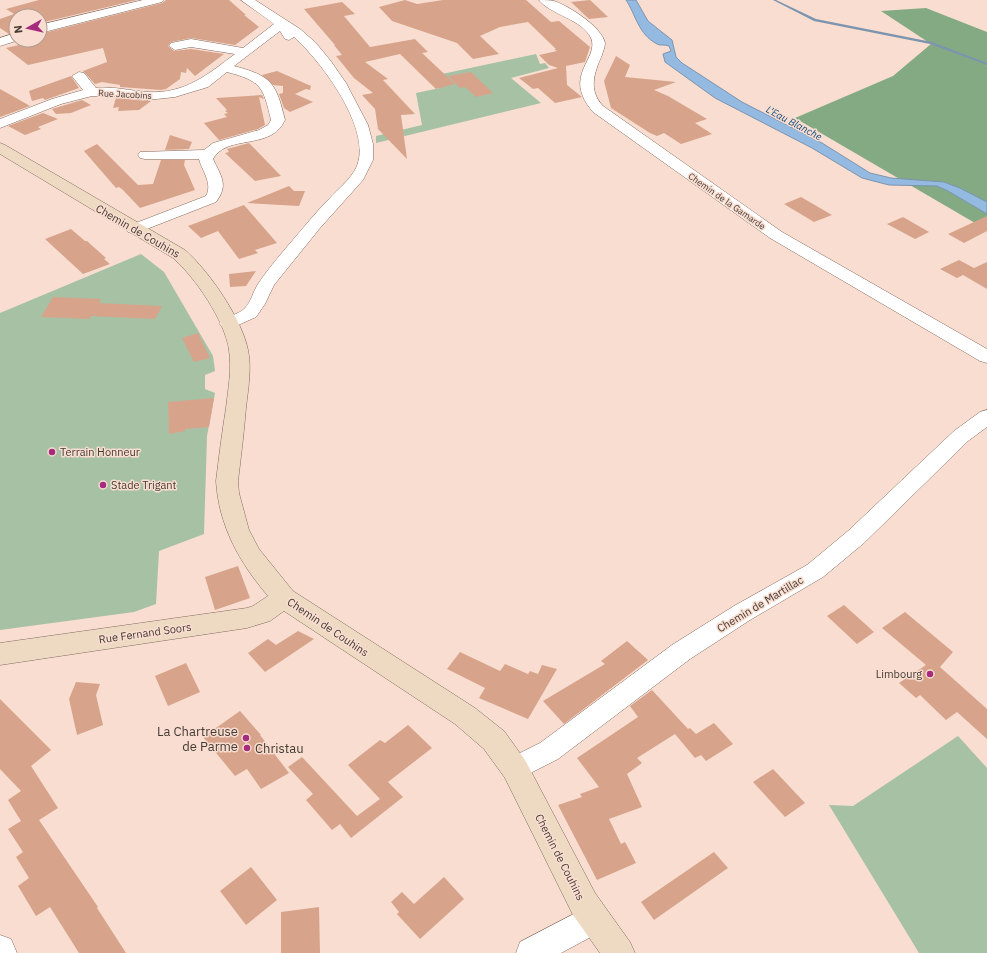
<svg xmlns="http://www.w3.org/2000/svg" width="987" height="953" font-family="'IBM Plex Sans',sans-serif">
	<rect width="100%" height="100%" fill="#f8ddd0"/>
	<g fill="#a7c1a5">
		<polygon points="536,54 540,64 545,63 549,68 511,78 541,103 376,143 376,136 422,125 416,93 440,88 428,77"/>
		<polygon points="141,254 164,272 213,356 215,371 205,375 205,389 215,393 207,436 204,534 159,551 156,604 134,612 0,630 0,313"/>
		<polygon points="958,736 987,768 987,953 919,953 829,805 853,806"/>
	</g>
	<polygon fill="#84aa83" points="926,8 987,32 987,230 795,118 893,76 931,44 881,11"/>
	<path fill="#94bae1" stroke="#7c94ad" d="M626,0h10l12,21 24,19 4,17 6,6 60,39 80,41 48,30 21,5 53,4 16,6 27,14v12l-39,-23 -11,-5 -48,-1 -27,-7 -50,-30 -97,-50 -50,-36 -2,-8 8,-3 -2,-5c-4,-2 -9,0 -12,-2 -19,-10 -21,-29 -31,-44z"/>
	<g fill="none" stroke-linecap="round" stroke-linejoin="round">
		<polygon fill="#7c94ad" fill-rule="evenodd" points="773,0 776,0 816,19 932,42 987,63 987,65 930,44 814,21"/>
	</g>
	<g fill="#d7a48b">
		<polygon points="39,0 137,0 40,23 40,16 16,16 16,32 9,34 0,28 0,19 14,14 6,9"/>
		<polygon points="166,0 229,0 246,15 244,15 259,27 235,45 191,38 171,42 168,46 174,51 191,49 224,54 195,76 187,68 186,73 181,72 180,79 166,89 161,90 120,87 120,85 102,82 95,84 83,71 107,62 103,48 28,65 6,48 23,44 19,41 20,40 40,40 40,34 162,3"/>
		<polygon points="405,0 417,4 443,0 526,0 551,22 559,21 590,47 585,62 566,66 567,85 582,97 555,103 538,88 533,89 519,78 558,68 549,65 539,55 557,51 554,49 556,49 528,22 500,27 480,36 499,54 473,59 457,43 392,21 379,7"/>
		<polygon points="590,0 608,17 589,19 571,2"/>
		<polygon points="342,2 355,14 344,16 370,47 415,39 428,52 422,53 455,84 436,89 400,54 365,62 388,79 383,80 415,114 401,115 407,159 378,129 375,109 362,95 373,93 354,78 336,56 342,55 334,45 335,45 304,9"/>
		<polygon points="616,56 630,65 625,77 676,82 654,90 668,96 707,119 695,123 712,134 681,144 664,133 657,136 650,133 611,108 604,81"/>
		<polygon points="277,71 311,86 310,90 306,89 295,94 313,102 290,112 284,108 279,94 283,93 283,86 273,85 262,75"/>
		<polygon points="471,72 493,93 476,97 465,87 460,88 448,76"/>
		<polygon points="71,76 79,88 45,100 43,98 32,101 29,91"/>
		<polygon points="0,89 16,98 30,106 0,117"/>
		<polygon points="262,95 264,99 259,97 265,125 258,129 219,140 204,123 227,117 224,114 228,113 225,111 227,110 216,98"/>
		<polygon points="116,98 147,101 151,101 139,110 118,111 119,107 113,108"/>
		<polygon points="82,100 91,105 71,113 56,114 52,109"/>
		<polygon points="43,113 58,119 38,127 41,129 25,135 8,126"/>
		<polygon points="170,135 192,142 189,149 165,150"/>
		<polygon points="249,143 252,146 281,176 255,181 225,153 229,152 227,149"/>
		<polygon points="97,144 138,185 153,184 161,160 185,160 184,165 195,190 140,208 123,190 119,187 116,188 84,151"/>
		<polygon points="289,186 294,191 305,191 299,206 247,203"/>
		<polygon points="801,197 832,215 814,222 784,204"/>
		<polygon points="244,205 277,243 255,250 258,253 239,259 218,231 201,238 188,226"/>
		<polygon points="987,216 987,231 964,243 948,234"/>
		<polygon points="903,217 929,232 915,239 887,224"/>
		<polygon points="71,229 85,241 87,241 106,258 104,259 110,264 83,274 45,239"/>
		<polygon points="959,260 974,268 987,262 987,289 963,275 957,278 940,269"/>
		<polygon points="256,271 246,286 230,287 229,274"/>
		<polygon points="53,297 101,299 99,303 162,306 155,319 91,316 90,319 41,317"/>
		<polygon points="198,333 210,358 194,362 182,338"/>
		<polygon points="214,398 209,427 185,429 185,431 169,434 168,402"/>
		<polygon points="238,566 250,598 215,610 205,577"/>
		<polygon points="844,605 874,632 857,644 827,616"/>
		<polygon points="905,612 953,652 940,667 987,709 987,739 957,712 946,720 920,695 916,698 899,683 926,665 882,628"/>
		<polygon points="298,631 314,639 265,672 248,653 268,639 276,645"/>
		<polygon points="627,641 648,660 564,724 543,701 605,664 601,661"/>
		<polygon points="460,652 500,671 505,664 528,674 530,671 538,674 542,665 557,669 528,719 479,698 485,688 447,669"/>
		<polygon points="186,663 200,692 168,706 155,676"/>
		<polygon points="76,682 100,684 96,695 103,725 77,735 69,699"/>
		<polygon points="652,690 688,729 690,728 696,734 714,723 733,744 706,761 701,755 695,758 675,734 637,758 642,763 627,774 642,807 609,819 621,844 625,842 636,863 597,880 558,805 582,797 580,794 599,787 577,758 638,717 630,706"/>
		<polygon points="0,699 51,750 31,766 58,808 39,820 98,907 97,908 126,953 79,953 50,907 36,916 18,886 29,878 16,857 23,852 8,829 21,821 8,800 21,791 0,769"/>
		<polygon points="240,711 261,735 260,735 289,773 261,789 247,769 235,776 203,737"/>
		<polygon points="408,725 432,748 388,782 403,797 351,838 340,824 332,830 306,800 313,794 288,767 302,757 357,816 380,799 348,765 380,740 385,743"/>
		<polygon points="773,769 805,803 785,817 753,782"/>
		<polygon points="714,852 728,868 654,920 641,902"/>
		<polygon points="251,867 277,900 246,925 220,891"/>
		<polygon points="444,877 464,899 420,939 397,914 399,912 391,902 402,892 414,904"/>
		<polygon points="319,907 320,953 281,953 281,912"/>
	</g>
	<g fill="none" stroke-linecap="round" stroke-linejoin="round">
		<defs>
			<g id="street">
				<polygon points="143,0 164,0 162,2 40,33 40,25"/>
				<path d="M241,0h14l45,29 15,13 15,18 16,23 22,42 5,19v16l-10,20 -43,48 -46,57 -9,19 -9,13 -22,10 -6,1 -6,-1 -3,-4c6,-8 19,-7 26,-15 6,-6 8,-16 13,-24 10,-15 22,-29 34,-43 12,-14 24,-29 38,-43 8,-9 20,-18 26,-30 18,-37 -35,-107 -62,-131l-5,3 -4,-1 -5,-8 -46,35c38,10 42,17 51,54 -2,3 -4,8 -7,10 -17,17 -53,7 -65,29 8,17 16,26 3,43l-82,32 -6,-2 -2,-3 2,-3 78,-30c7,-13 -4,-25 -7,-37h-54l-5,-1 -2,-3 2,-3 64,-2 9,-7 46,-13 9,-5 3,-5c-8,-34 -10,-39 -44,-48l-19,15 -33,10 -28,3 -34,-4h-21l-31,8 -61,24v-9l52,-20 31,-9 -11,-14 7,-4 5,1 12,15c17,-2 35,3 52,4 37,2 59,-17 87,-38l-44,-7 -16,3 -6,-4 2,-3 20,-4 52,9 31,-24z"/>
				<path d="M539,0c5,0 11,0 15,1 15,5 48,26 51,42 0,4 -2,8 -3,12 -8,18 -14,35 1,51l179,126 205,117v14l-7,-2 -210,-123 -177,-126c-32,-37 7,-53 -2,-74 -9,-19 -42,-24 -52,-38z"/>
				<polygon points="16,33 16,40 19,40 0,46 0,38"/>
				<polygon points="987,410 987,427 968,441 864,543 823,577 750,620 690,659 558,759 515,781 506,778 502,769 506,760 540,743 672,645 734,606 807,565 848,531 954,431 980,412"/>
				<polygon points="593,904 604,908 608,919 604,930 561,953 516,953 520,942"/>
				<polygon points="0,935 11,939 17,953 0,953"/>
			</g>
			<path id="secondary" d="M0,143l5,2 180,105c24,21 57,69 63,100 4,19 0,39 -2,58 -2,24 -5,49 -8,73l1,12 10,37 10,19 34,42 182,117 29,23 21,29 70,133 35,49 5,11h-35l-27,-38 -68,-137 -21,-29 -29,-25 -171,-113 -14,10 -23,7 -247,37v-22l247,-35 6,-2 15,-10c-29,-34 -49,-70 -52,-115 3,-24 6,-49 10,-73 2,-19 6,-38 3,-58 -4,-29 -34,-73 -56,-92l-173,-104z"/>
		</defs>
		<use href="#street" stroke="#826b5f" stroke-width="1"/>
		<use href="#secondary" stroke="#826b5f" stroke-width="1"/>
		<use href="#street" fill="#fff" fill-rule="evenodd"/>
		<use href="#secondary" fill="#eedac3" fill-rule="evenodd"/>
	</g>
	<g fill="#a62a7d" stroke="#f8ddd0" stroke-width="1.5">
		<circle cx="52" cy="452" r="4"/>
		<circle cx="103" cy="485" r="4"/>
		<circle cx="930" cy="674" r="4"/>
		<circle cx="246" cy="738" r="4"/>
		<circle cx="247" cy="748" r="4"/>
	</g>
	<g text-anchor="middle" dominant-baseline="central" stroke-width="3" stroke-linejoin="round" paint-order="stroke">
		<g font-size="9" fill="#453b35" stroke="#f8ddd0">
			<text transform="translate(125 94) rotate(3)">Rue Jacobins</text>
			<text transform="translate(727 201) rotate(35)">Chemin de la Gamarde</text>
		</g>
		<g font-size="10" font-style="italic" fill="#174e7f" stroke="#f8ddd0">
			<text transform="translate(794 123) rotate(28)">L'Eau Blanche</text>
		</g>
		<g font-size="11" fill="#453b35" stroke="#f8ddd0">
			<text transform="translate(138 231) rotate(30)">Chemin de Couhins</text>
			<text transform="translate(760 604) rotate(-31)">Chemin de Martillac</text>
			<text transform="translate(328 627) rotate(34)">Chemin de Couhins</text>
			<text transform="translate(145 633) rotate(-8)">Rue Fernand Soors</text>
			<text transform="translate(560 857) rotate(63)">Chemin de Couhins</text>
		</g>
		<g font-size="11" fill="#453b35" stroke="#f8ddd0" text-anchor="start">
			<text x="60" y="452">Terrain Honneur</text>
			<text x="111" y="485">Stade Trigant</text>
			<text x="922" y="674" text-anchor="end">Limbourg</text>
		</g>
		<g font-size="13" fill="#453b35" stroke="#f8ddd0" text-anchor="end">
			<text x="238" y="731">La Chartreuse<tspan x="238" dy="15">de Parme</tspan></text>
			<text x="255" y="748" text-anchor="start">Christau</text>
		</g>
	</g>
	<g transform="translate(28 28) rotate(262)"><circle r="19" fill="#f8ddd0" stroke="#b09c92"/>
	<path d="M0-3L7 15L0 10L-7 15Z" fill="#a62a7d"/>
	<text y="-6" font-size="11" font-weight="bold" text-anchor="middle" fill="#453b35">N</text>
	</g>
</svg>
